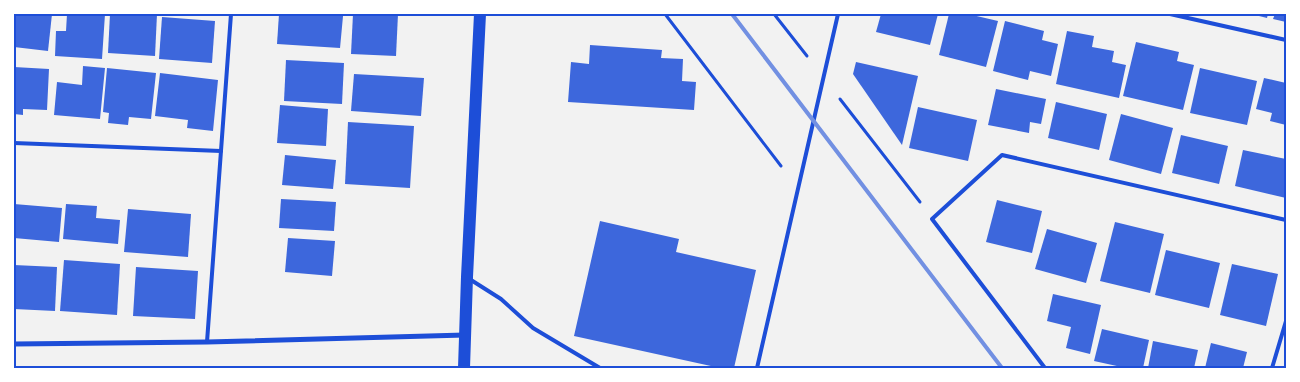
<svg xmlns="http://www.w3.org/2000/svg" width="1300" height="382" font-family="'Space Grotesk',sans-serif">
	<rect width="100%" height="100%" fill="#f2f2f2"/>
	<g fill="#3d67dc">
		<polygon points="14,14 52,14 48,51 14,47"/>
		<polygon points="67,14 105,14 102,59 55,56 56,31 66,31"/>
		<polygon points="110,14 157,14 155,56 108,53"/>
		<polygon points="279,14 314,14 343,16 340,48 277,44"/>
		<polygon points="353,14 398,14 396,56 351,54"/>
		<polygon points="881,14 938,14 930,45 876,32"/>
		<polygon points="949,14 968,14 998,21 986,67 939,55"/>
		<polygon points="1251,14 1268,14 1267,18"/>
		<polygon points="1275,14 1286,14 1286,22 1273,19"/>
		<polygon points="162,17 215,21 212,63 159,59"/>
		<polygon points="1005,21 1044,31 1042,40 1058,44 1051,76 1030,71 1028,80 993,71"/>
		<polygon points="1067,31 1094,36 1092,47 1114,51 1112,62 1126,65 1119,98 1056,84"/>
		<polygon points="1136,42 1179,52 1177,61 1194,65 1183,110 1123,96"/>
		<polygon points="590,45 662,50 661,58 683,59 682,81 696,82 694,110 568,102 571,62 589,64"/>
		<polygon points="286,60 344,63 342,104 284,101"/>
		<polygon points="856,62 918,76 902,145 853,74"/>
		<polygon points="83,66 105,68 100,119 54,115 57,82 82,85"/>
		<polygon points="14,67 49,69 47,110 23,109 23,115 14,114"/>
		<polygon points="107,68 156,73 151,119 129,117 128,125 108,123 109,113 103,112"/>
		<polygon points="1200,68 1257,81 1247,125 1190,113"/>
		<polygon points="160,73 218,80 213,131 187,128 188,120 155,116"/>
		<polygon points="354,74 424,78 421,116 351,111"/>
		<polygon points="1264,78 1286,83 1286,125 1270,121 1272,113 1256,109"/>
		<polygon points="996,89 1046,99 1041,124 1030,122 1029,133 988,125"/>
		<polygon points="1056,102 1107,114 1099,150 1048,138"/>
		<polygon points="280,105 328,109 326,146 277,143"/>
		<polygon points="918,107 977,120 968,161 909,148"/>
		<polygon points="1121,114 1173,128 1161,174 1109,160"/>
		<polygon points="348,122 414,126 410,188 345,184"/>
		<polygon points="1181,135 1228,146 1219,184 1172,173"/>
		<polygon points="1243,150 1286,159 1286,198 1235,186"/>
		<polygon points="285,155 336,160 333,189 282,185"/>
		<polygon points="281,199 336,202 334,231 279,228"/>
		<polygon points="997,200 1042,211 1032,253 986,242"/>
		<polygon points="14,204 62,208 59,242 14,238"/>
		<polygon points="66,204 97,206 96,218 120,220 118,244 63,239"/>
		<polygon points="128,209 191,214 188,257 124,252"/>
		<polygon points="600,221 679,239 676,252 756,270 734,368 720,368 574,336"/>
		<polygon points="1115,222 1164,234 1150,293 1100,281"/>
		<polygon points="1047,229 1097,243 1086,283 1035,269"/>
		<polygon points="288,238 335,241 332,276 285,272"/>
		<polygon points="1166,250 1220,263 1209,308 1155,295"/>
		<polygon points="64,260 120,264 117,315 60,311"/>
		<polygon points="1232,264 1278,274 1266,326 1220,315"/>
		<polygon points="14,265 57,267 55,311 14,309"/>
		<polygon points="136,267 198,271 195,319 133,316"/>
		<polygon points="1053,294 1101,305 1090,354 1066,348 1071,327 1047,321"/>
		<polygon points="1102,329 1149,340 1143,368 1126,368 1094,361"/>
		<polygon points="1153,341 1198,350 1194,368 1148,368"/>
		<polygon points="1211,343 1247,352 1243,368 1205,368"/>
	</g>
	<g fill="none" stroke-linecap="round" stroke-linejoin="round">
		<g stroke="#1d4ed8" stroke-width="3">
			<polyline points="665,14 781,166"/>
			<polyline points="774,14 807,56"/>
			<polyline points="840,99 920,202"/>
		</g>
		<g stroke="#1d4ed8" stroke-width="4">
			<polyline points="1170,14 1286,40"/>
			<polyline points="14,143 221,151"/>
			<polyline points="471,280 501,299 533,328 600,368"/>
			<polyline points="207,342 231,14"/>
			<polyline points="757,368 838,14"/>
			<polyline points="1045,368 932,219 1002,155 1286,220"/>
			<polyline points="1272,368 1286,321"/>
		</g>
		<polyline stroke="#1d4ed8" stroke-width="5" points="14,344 207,342 465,335"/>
		<polyline stroke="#1d4ed8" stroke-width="12" points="464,368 467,277 480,14"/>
		<polyline stroke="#7290e2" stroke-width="4" points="732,14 1002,368"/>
	</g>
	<rect width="1300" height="382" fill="none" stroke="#ffffff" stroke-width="30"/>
	<rect x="15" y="15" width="1270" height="352" fill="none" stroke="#1d4ed8" stroke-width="2"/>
</svg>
